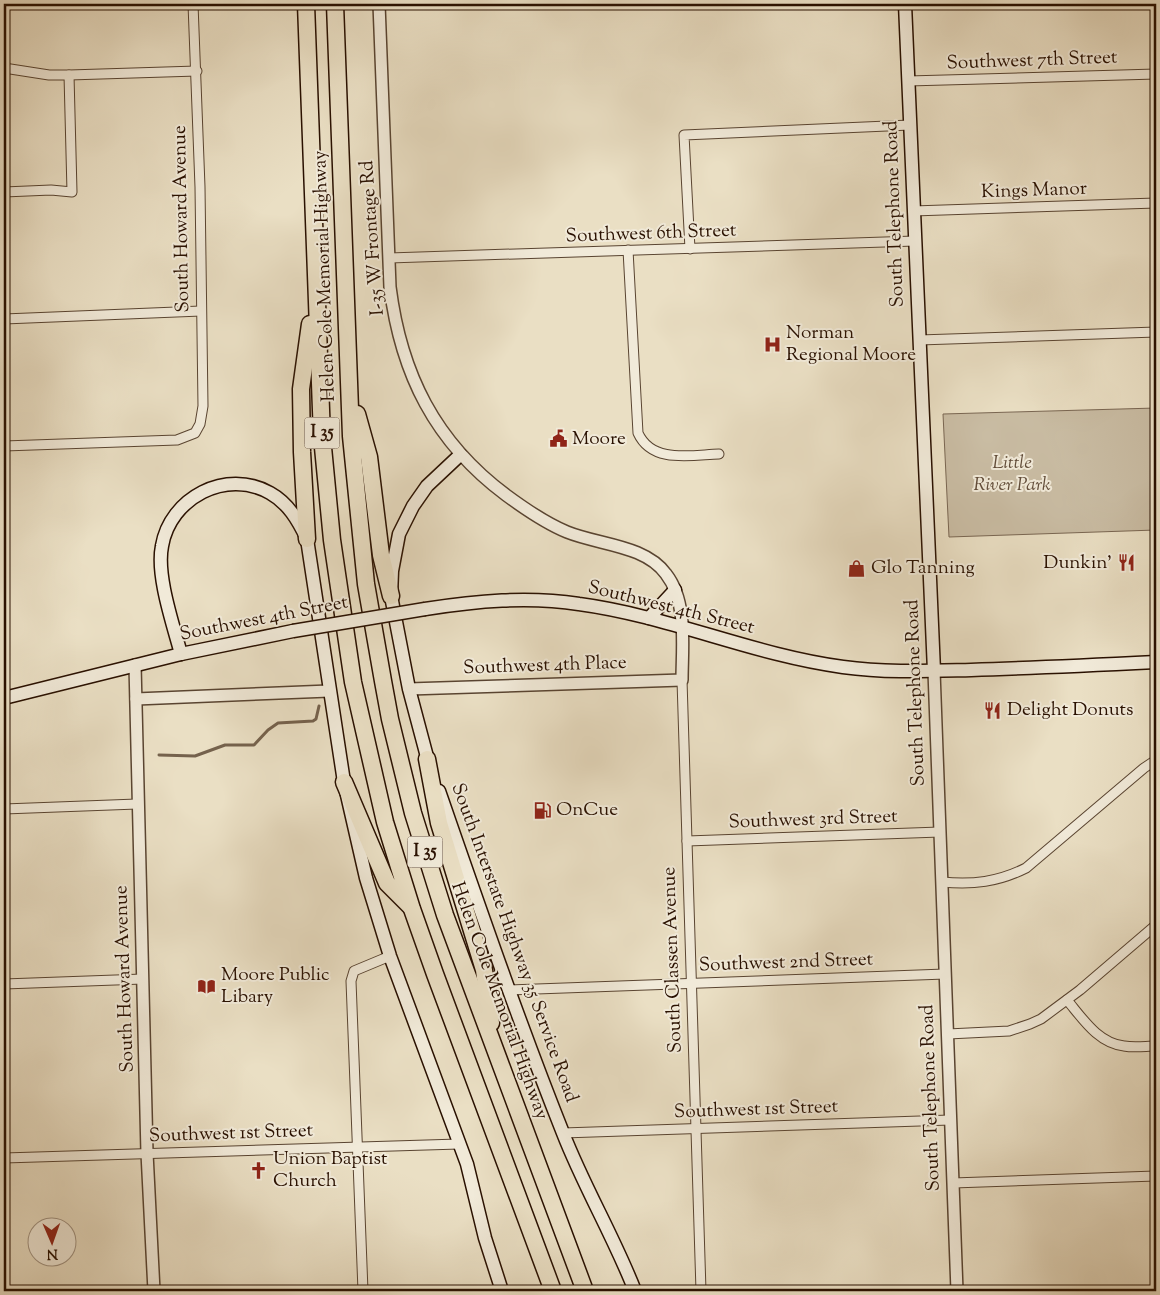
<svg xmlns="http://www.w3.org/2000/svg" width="1160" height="1295" font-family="'Sorts Mill Goudy',serif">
	<rect width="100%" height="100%" fill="#eadfc4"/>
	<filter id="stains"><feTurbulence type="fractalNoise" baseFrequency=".004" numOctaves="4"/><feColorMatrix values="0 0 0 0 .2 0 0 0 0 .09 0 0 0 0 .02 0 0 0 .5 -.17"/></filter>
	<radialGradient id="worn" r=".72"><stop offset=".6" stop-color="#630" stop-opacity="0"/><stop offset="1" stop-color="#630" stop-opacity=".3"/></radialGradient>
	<polygon fill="#c9bca3" stroke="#796652" points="1156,408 1156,530 949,537 943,414"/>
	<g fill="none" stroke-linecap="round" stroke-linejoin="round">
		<polyline stroke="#75624d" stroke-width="3" points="159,755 195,756 225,745 254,745 268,730 278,723 313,721 316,719 319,706"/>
		<defs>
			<g id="minor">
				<polyline points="4,68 49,75 69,75 197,71"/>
				<polyline points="908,81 1156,74"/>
				<polyline points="4,192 51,190 72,192 69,75"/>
				<polyline points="913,211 1156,203"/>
				<polyline points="690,249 684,135 910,125"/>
				<path d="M628,250l10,183c14,31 53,22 81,21"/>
				<polyline points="389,258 915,241"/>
				<polyline points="4,319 201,311"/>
				<polyline points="919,340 1156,332"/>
				<polyline points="4,446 177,440 195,433 200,424 203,406 200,187 193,4"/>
				<polyline points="682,680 701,1291"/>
				<polyline points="4,809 137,804"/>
				<polyline points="687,841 940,832"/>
				<path d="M942,882c31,3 56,0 84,-14l118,-100 12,-8"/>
				<polyline points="4,984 143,979"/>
				<polyline points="509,990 945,974"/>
				<path d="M1067,1000c16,19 31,43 57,46 11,2 22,0 32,0"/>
				<polyline points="948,1034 1009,1031 1030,1024 1041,1019 1080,990 1156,925"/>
				<polyline points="563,1133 950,1120"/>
				<polyline points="4,1158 459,1144"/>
				<polyline points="953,1183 1156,1176"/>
				<polyline points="363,1291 351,981 354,971 390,956"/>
			</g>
			<g id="tertiary">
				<path d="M379,4l11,283c11,87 45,155 116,208 19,14 39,28 61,37 32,13 78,13 99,42 22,28 16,73 16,106l-273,9"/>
				<polyline points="135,665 147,1153 154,1291"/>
				<polyline points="934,671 957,1291"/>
				<polyline points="136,699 329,691"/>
			</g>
			<g id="secondary">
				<polyline points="905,4 934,671"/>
				<path d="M425,609c51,-8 103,-13 154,-5 90,12 174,51 264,63 43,6 86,4 128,3 62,-2 124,-5 185,-8"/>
				<polyline points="649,618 675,590"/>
				<path d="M181,654c-8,-30 -25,-79 -19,-108 8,-48 64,-78 108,-53 18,10 28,27 37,46l37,243 22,96 24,78 77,208 18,74 17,53"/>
				<polyline points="4,698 181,654 293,631"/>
				<polyline points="430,768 409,689 391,596 392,571 399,534 413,506 427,486 460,455"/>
				<path d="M439,791c40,115 79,229 124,342 21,54 51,104 72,158"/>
			</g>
			<g id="motorway">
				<polyline points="306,4 322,437 332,540 353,682 385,822 412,909 435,974 553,1291"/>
				<polyline points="335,4 351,436 366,584 383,681 390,719 413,813 445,915 585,1291"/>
				<polyline points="357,414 369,457 381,555 391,596"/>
				<polyline points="307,539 302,452 301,389 310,324"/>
				<polyline points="427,759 439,823 484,970 491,1023"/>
				<polyline points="344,782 387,883 410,906"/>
			</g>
		</defs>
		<use href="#minor" stroke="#594431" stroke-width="11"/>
		<use href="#tertiary" stroke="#594431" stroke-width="14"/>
		<use href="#secondary" stroke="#291000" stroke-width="15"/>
		<use href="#motorway" stroke="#291000" stroke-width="19"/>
		<use href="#minor" stroke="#f1ead9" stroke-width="9"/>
		<use href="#tertiary" stroke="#f1ead9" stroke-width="11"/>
		<use href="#secondary" stroke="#f1ead9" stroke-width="12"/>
		<use href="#motorway" stroke="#eadfc4" stroke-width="16"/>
		<defs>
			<polyline id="secondary-bridge" points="293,631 425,609"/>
		</defs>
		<use href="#secondary-bridge" stroke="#291000" stroke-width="15" stroke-linecap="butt"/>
		<use href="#secondary-bridge" stroke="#f1ead9" stroke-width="12"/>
	</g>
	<defs>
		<symbol id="hospital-bare" viewBox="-9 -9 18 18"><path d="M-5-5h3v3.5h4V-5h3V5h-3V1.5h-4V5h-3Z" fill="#8f2418" stroke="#f1ead9" stroke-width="2.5" paint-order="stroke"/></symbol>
		<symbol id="civic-bare" viewBox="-9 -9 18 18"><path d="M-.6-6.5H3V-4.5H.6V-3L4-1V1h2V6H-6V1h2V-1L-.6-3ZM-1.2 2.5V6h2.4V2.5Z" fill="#8f2418" stroke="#f1ead9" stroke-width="2.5" paint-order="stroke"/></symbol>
		<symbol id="restaurant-bare" viewBox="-9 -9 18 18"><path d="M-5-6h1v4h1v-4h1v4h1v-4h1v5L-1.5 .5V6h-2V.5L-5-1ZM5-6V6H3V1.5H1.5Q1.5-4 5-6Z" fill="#8f2418" stroke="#f1ead9" stroke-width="2.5" paint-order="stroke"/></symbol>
		<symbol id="shop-bare" viewBox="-9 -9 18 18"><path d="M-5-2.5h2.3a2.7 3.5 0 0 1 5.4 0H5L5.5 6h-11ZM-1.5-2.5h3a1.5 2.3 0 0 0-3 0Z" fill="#8f2418" stroke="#f1ead9" stroke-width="2.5" paint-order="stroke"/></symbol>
		<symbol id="fuel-bare" viewBox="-9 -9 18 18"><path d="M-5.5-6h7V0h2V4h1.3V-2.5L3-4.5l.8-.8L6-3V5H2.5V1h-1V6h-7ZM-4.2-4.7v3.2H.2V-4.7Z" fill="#8f2418" stroke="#f1ead9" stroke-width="2.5" paint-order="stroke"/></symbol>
		<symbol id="library-bare" viewBox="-9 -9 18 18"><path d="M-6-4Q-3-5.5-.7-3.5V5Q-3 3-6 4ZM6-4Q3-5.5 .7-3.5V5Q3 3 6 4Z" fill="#8f2418" stroke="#f1ead9" stroke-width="2.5" paint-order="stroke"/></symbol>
		<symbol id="church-bare" viewBox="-9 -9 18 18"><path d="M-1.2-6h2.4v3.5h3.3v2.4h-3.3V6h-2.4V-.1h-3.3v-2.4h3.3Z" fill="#8f2418" stroke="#f1ead9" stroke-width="2.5" paint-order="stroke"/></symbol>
	</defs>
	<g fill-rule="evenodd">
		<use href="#hospital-bare" x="760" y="332" width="25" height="25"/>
		<use href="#civic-bare" x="546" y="426" width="25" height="25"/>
		<use href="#restaurant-bare" x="1114" y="550" width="25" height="25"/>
		<use href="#shop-bare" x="844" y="556" width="25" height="25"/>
		<use href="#restaurant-bare" x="980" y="698" width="25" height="25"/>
		<use href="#fuel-bare" x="530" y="798" width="25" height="25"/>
		<use href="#library-bare" x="194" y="974" width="25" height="25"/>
		<use href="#church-bare" x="246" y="1158" width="25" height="25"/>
	</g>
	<g text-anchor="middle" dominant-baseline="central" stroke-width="4" stroke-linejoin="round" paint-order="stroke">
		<g fill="#f1ead9" stroke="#655141" stroke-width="1">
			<rect x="304.5" y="417.5" width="35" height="31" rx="4"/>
			<rect x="407.5" y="836.5" width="35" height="31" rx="4"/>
		</g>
		<g font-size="18" font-weight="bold" fill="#291000">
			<text x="322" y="433">I 35</text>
			<text x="425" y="852">I 35</text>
		</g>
		<g font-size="19" fill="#291000" stroke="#f1ead9">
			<text transform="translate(1032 61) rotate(-2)">Southwest 7th Street</text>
			<text transform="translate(1034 191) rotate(-2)">Kings Manor</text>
			<text transform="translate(895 214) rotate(-92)">South Telephone Road</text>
			<text transform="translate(182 219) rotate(-91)">South Howard Avenue</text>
			<text transform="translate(651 234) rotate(-2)">Southwest 6th Street</text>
			<text transform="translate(373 238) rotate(-94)">I-35 W Frontage Rd</text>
			<text transform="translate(325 276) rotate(-92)">Helen Cole Memorial Highway</text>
			<text transform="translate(671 608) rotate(14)">Southwest 4th Street</text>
			<text transform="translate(264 619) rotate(-11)">Southwest 4th Street</text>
			<text transform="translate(545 666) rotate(-2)">Southwest 4th Place</text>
			<text transform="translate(916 693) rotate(-92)">South Telephone Road</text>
			<text transform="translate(813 820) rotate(-2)">Southwest 3rd Street</text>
			<text transform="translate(514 943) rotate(70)">South Interstate Highway 35 Service Road</text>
			<text transform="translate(673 960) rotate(-92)">South Classen Avenue</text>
			<text transform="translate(786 963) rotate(-2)">Southwest 2nd Street</text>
			<text transform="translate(125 979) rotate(-92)">South Howard Avenue</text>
			<text transform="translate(499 1001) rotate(70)">Helen Cole Memorial Highway</text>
			<text transform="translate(931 1098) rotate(-92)">South Telephone Road</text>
			<text transform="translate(756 1110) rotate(-2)">Southwest 1st Street</text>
			<text transform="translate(231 1134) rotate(-2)">Southwest 1st Street</text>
		</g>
		<g font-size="19" fill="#291000" stroke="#f1ead9" text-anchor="start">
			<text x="786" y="333">Norman<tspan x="786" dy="22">Regional Moore</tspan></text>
			<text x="572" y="439">Moore</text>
			<text x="1112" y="563" text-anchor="end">Dunkin'</text>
			<text x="871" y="568">Glo Tanning</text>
			<text x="1007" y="710">Delight Donuts</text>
			<text x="556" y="810">OnCue</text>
			<text x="221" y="975">Moore Public<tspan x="221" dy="22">Libary</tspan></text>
			<text x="273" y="1159">Union Baptist<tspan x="273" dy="22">Church</tspan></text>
		</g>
		<g font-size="19" font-style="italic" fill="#614c39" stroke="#f1ead9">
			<text x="1012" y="463">Little<tspan x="1012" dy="22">River Park</tspan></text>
		</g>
	</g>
	<rect width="1160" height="1295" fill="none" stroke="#eadfc4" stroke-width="20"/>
	<rect x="5" y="5" width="1150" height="1285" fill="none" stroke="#291000" stroke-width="2.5"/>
	<rect x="10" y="10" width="1140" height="1275" fill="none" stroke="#291000"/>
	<g transform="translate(52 1242) rotate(178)"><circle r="24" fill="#f1ead9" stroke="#a19382"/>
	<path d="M0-4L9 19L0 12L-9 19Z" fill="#8f2418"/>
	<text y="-8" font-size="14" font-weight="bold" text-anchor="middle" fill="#291000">N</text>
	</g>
	<rect width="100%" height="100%" filter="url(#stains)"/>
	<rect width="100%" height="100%" fill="url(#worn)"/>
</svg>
